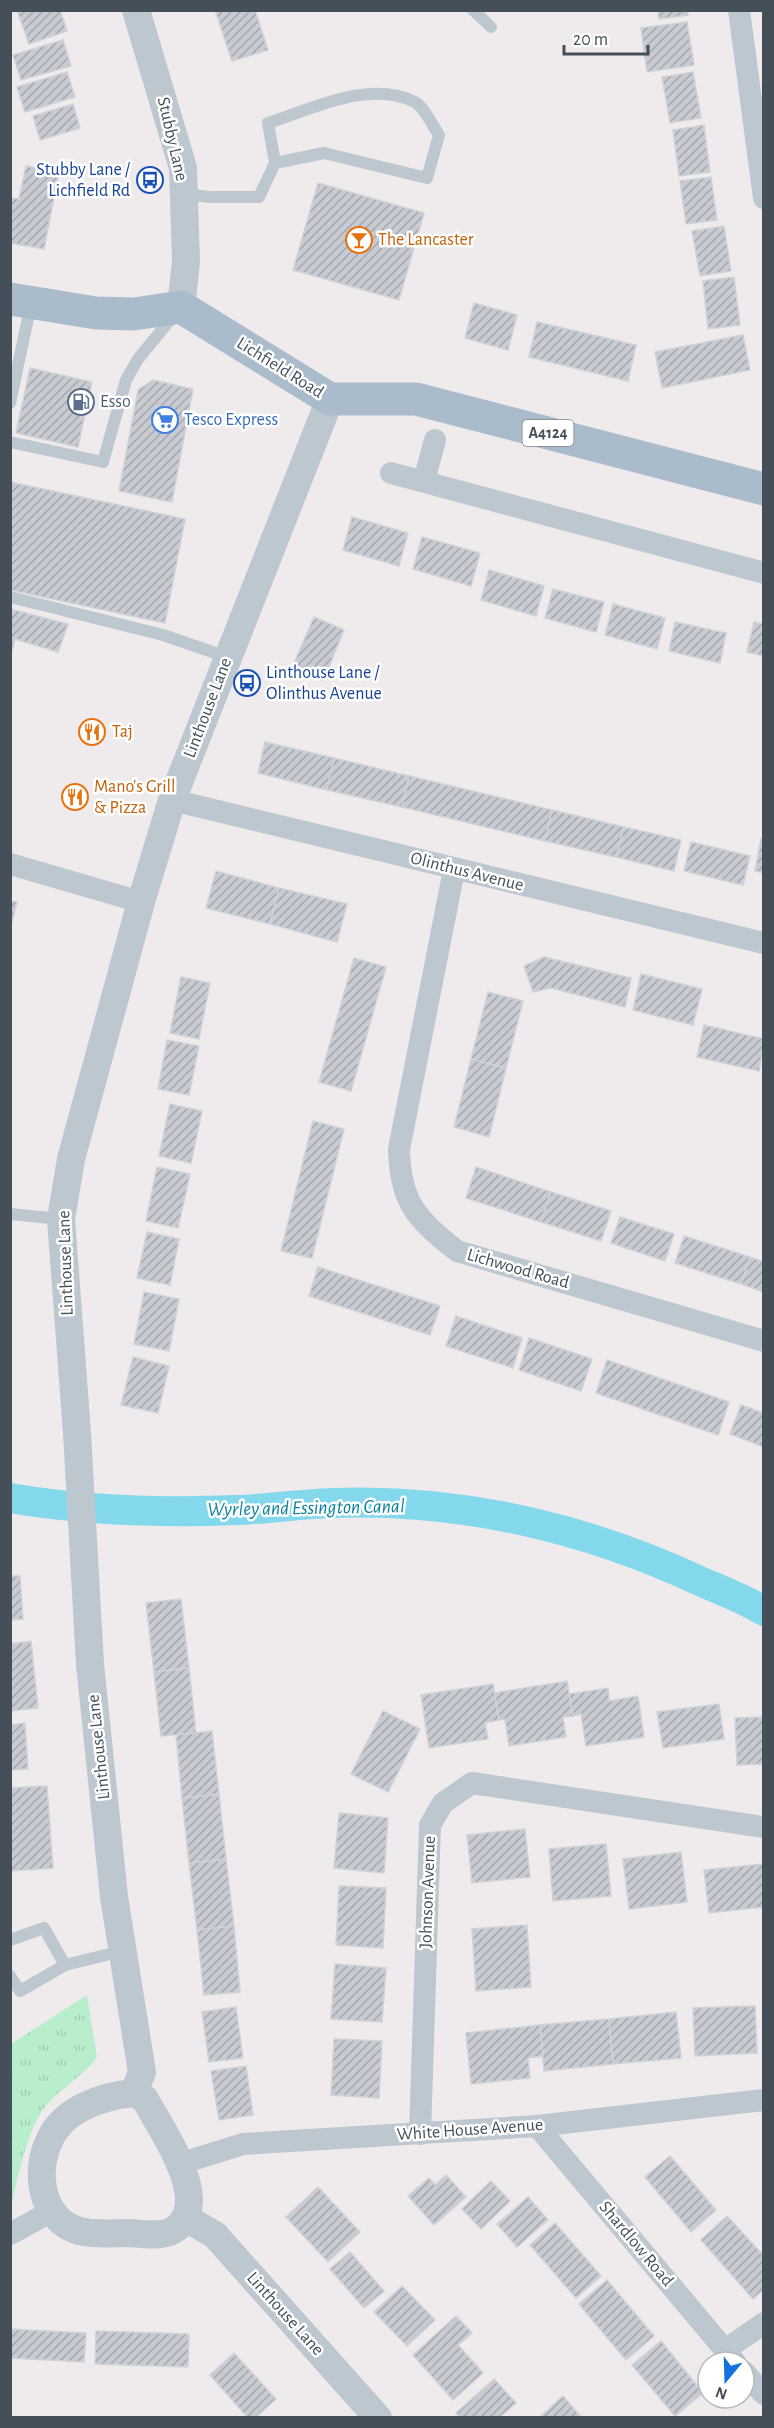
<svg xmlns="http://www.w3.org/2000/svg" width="774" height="2428" font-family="'Alegreya Sans',sans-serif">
	<defs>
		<pattern id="grass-tufts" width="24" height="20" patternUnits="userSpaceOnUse" patternTransform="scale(1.5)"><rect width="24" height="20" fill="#b8eecc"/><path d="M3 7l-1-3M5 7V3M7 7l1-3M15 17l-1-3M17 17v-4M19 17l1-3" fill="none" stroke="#9fceb1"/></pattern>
		<pattern id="building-hatch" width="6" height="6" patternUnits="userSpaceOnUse" patternTransform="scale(1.5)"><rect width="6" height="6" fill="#c8cbd1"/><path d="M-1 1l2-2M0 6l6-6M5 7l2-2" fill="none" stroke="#a4a7ad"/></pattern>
	</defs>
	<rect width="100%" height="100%" fill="#efebec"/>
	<path fill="url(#grass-tufts)" d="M87,1995l10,62c-15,21 -37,31 -53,51 -16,21 -28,75 -33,101v-165z"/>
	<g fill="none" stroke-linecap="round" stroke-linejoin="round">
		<path stroke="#84d8ec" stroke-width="30" d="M10,1498c75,13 151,15 227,12 32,-1 63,-6 95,-7 128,-5 255,25 370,79 21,9 42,17 62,29"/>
	</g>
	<g fill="url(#building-hatch)" stroke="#cfd2d8" stroke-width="1.5">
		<polygon points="17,10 60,10 67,31 29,44"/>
		<polygon points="215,10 255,10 268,50 232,61"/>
		<polygon points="658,10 687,10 688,15 659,19"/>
		<polygon points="687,22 694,65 647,72 641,28"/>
		<polygon points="63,40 71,66 21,80 13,55"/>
		<polygon points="67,72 75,97 25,112 17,87"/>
		<polygon points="693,72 701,118 670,123 662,77"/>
		<polygon points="73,104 80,128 40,140 33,116"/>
		<polygon points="704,125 710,172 679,176 673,130"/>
		<polygon points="26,166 59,172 44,249 10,243 10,198 19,199"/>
		<polygon points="711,177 717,220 686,224 680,181"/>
		<polygon points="318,183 424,213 399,300 293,270"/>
		<polygon points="724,226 731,271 700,276 692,231"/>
		<polygon points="734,277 740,325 708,329 703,281"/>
		<polygon points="474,303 517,315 508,350 465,338"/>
		<polygon points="537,322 636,345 628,381 529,357"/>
		<polygon points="743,335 750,370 662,388 655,352"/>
		<polygon points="30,368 92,382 78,447 16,433"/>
		<polygon points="153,380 193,389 172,502 119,491 138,390"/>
		<polygon points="10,482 185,519 165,623 10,590"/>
		<polygon points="352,517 408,533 399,566 343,550"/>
		<polygon points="422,537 480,553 471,586 413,569"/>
		<polygon points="489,570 544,586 536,616 481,600"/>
		<polygon points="553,589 604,602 596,632 545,618"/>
		<polygon points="613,604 665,618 657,649 605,635"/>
		<polygon points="10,609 68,624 58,652 15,639 10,658"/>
		<polygon points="314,617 344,630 323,681 292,668"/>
		<polygon points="675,622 726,633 720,663 669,651"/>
		<polygon points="754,622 764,624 764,656 747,652"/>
		<polygon points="265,742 334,758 327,790 258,773"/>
		<polygon points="334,758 409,776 402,807 327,790"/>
		<polygon points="409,776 552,810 545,841 402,807"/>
		<polygon points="552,810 624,827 616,857 545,841"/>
		<polygon points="624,827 681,840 674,871 616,857"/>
		<polygon points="761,839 764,839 764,873 755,871"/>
		<polygon points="691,842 750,856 743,885 684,871"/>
		<polygon points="216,871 279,888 270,924 206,908"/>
		<polygon points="279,888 347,904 337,942 270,924"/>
		<polygon points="10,901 17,902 10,930"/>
		<polygon points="544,957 631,978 625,1007 551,988 533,992 524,966"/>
		<polygon points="354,958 386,967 351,1091 319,1082"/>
		<polygon points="641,974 702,989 693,1025 633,1010"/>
		<polygon points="181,977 210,983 199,1039 170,1033"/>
		<polygon points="488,992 523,1001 506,1068 471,1059"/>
		<polygon points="704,1025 764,1039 759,1071 697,1057"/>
		<polygon points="167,1040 199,1046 189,1095 158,1089"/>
		<polygon points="471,1059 506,1068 489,1137 454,1127"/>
		<polygon points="170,1104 202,1111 191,1163 159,1156"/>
		<polygon points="313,1121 344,1129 312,1258 281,1251"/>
		<polygon points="157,1167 190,1174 178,1228 146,1221"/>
		<polygon points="476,1167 551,1192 541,1222 466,1198"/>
		<polygon points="551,1192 611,1211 601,1241 541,1222"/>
		<polygon points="620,1217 674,1234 665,1261 611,1243"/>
		<polygon points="147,1232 179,1239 170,1285 137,1278"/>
		<polygon points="684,1236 750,1257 741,1284 675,1263"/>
		<polygon points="750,1257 764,1262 764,1292 741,1284"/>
		<polygon points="318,1267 440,1306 430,1335 309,1296"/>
		<polygon points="144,1292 179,1299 169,1351 134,1344"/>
		<polygon points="456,1316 522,1338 513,1368 446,1346"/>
		<polygon points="529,1338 592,1359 581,1391 519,1370"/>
		<polygon points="133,1357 169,1366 158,1413 121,1405"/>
		<polygon points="607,1360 729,1402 718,1435 596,1393"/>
		<polygon points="741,1405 764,1413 764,1447 730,1434"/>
		<polygon points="10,1576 20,1576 23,1619 10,1620"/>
		<polygon points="181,1599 189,1668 154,1672 146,1603"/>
		<polygon points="31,1641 38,1708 10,1711 10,1644"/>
		<polygon points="189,1668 196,1733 161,1736 154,1672"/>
		<polygon points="567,1681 573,1716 563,1717 566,1737 509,1746 505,1719 499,1720 494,1693"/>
		<polygon points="493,1684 499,1720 485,1723 488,1739 429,1748 421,1695"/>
		<polygon points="608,1688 609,1701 638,1696 644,1737 586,1746 581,1714 573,1716 569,1694"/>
		<polygon points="719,1704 724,1739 663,1748 657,1712"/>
		<polygon points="383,1711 420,1729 388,1792 351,1774"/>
		<polygon points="764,1717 764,1764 737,1765 735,1718"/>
		<polygon points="25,1723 28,1769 10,1770 10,1725"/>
		<polygon points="212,1731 219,1794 182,1798 176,1735"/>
		<polygon points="47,1786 53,1868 10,1871 10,1788"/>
		<polygon points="219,1794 226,1859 189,1863 182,1798"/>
		<polygon points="339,1813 388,1818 384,1873 334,1868"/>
		<polygon points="525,1829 530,1877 472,1883 467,1835"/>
		<polygon points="606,1844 611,1896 553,1901 549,1849"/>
		<polygon points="681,1852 687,1902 629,1909 623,1859"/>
		<polygon points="226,1859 234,1926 197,1930 189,1863"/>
		<polygon points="763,1864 764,1907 709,1913 704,1870"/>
		<polygon points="339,1886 386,1888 383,1948 336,1945"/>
		<polygon points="527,1925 531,1987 476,1991 472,1929"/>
		<polygon points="234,1926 240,1992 204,1995 197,1930"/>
		<polygon points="335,1964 386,1968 382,2022 331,2019"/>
		<polygon points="755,2006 757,2053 695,2056 693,2008"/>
		<polygon points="236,2007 243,2058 209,2062 202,2012"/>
		<polygon points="676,2012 681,2058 613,2064 609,2019"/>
		<polygon points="609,2019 613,2064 544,2071 540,2025"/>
		<polygon points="540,2025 543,2056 528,2058 530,2078 471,2084 466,2033"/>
		<polygon points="334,2039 382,2041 379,2098 331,2095"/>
		<polygon points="246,2066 253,2115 219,2120 211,2071"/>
		<polygon points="670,2156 716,2210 691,2232 645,2177"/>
		<polygon points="446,2175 466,2197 434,2225 408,2196 429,2178 435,2185"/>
		<polygon points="491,2181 510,2201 481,2229 462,2209"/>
		<polygon points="318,2187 360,2232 328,2262 286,2217"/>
		<polygon points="528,2197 548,2220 517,2247 497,2224"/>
		<polygon points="727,2216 764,2256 764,2289 753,2299 701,2240"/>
		<polygon points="555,2223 601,2276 576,2298 530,2245"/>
		<polygon points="350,2252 384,2291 364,2308 330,2269"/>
		<polygon points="607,2280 654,2336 626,2360 579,2304"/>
		<polygon points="402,2286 435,2320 407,2346 374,2312"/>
		<polygon points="456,2316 472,2333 458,2345 483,2373 453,2400 413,2355"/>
		<polygon points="10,2329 86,2333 84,2362 10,2358"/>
		<polygon points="96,2331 189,2334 188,2367 95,2364"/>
		<polygon points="661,2341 703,2393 675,2416 632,2365"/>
		<polygon points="234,2353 276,2399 255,2418 248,2418 210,2375"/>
		<polygon points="494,2379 516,2403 499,2418 460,2418 456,2413"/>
		<polygon points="563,2396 582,2418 539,2418"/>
	</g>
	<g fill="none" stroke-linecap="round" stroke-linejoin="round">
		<g stroke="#bcc7cf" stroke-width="12">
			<polyline points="473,10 491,27"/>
			<path d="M184,194l26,3h49l16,-34 -7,-40c44,-14 102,-44 147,-21 9,5 18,24 24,33l-12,43 -103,-25 -49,10"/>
			<polyline points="10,403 31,304"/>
			<polyline points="10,442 103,462 126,380 138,359 175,314"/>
			<polyline points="10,597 163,635 227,657"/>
			<polyline points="10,1214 61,1219"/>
			<polyline points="10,1940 44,1928 65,1965"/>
			<polyline points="10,1976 20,1991 65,1965 122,1951"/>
		</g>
		<g stroke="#bcc7cf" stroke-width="22">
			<polyline points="739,10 764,198"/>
			<polyline points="391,473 764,573"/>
			<polyline points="424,481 435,440"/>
			<polyline points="172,800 764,943"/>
			<polyline points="10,864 141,902"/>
			<path d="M454,870l-55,279c1,54 18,70 58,102l307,90"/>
			<polyline points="537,2126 735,2362"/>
			<polyline points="420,2134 430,1825 443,1803 472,1783 764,1827"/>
			<polyline points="179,2164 243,2144 537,2126 764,2100"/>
			<polyline points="10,2234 52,2211"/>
			<polyline points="725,2350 764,2323"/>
			<polyline points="744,2372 764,2394"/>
		</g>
		<g stroke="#bcc7cf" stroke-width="28">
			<polyline points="136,10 183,168 186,262 181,307"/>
			<polyline points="134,2093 142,2072 114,1897 90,1664 77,1433 61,1219 71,1159 141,902 172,800 330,399"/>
			<path d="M134,2093l11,6c15,28 43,68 44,100 0,10 -3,21 -11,28 -12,11 -34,7 -49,6 -15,0 -35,2 -50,-2 -39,-12 -45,-60 -29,-92 14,-30 52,-43 84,-46z"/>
			<polyline points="186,2218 215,2235 378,2418"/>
		</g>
		<polyline stroke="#aabccc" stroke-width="33" points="10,299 96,313 134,314 181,307 330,399 416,399 764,489"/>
	</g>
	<defs>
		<symbol id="bus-ring" viewBox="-11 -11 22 22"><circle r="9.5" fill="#fff" stroke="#1a4fb4" stroke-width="1.5"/><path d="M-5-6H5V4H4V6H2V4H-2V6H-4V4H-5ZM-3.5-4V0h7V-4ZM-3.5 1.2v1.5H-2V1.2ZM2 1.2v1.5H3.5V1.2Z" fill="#1a4fb4"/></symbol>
		<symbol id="bar-ring" viewBox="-11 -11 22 22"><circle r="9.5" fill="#fff" stroke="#e8710a" stroke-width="1.5"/><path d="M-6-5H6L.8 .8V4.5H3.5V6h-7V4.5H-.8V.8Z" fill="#e8710a"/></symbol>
		<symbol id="fuel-ring" viewBox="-11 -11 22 22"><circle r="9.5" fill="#fff" stroke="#5c6f8a" stroke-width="1.5"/><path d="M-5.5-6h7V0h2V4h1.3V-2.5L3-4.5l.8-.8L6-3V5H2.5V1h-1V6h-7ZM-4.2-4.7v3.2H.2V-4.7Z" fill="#5c6f8a"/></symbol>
		<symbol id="supermarket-ring" viewBox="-11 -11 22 22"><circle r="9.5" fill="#fff" stroke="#3f7fe0" stroke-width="1.5"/><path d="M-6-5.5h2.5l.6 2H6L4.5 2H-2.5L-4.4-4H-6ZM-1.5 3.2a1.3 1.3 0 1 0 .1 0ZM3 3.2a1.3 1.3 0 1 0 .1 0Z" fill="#3f7fe0"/></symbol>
		<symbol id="restaurant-ring" viewBox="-11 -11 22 22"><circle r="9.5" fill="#fff" stroke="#e8710a" stroke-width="1.5"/><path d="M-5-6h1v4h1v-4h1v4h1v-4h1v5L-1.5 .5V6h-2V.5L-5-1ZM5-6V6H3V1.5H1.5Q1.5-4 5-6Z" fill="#e8710a"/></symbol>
	</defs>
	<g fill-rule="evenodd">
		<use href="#bus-ring" x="135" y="165" width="30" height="30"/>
		<use href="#bar-ring" x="344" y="225" width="30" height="30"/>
		<use href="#fuel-ring" x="66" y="387" width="30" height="30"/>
		<use href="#supermarket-ring" x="150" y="405" width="30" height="30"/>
		<use href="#bus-ring" x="232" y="668" width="30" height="30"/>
		<use href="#restaurant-ring" x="77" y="717" width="30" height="30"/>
		<use href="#restaurant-ring" x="60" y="782" width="30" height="30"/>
	</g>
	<g text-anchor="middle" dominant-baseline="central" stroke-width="5" stroke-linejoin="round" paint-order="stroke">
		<rect fill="#fff" stroke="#7c848b" stroke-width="1.5" x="522.5" y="420" width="51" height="26" rx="4.5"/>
		<g font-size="16" font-weight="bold" fill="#444f59">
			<text x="548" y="433">A4124</text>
		</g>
		<g font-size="18" fill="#444f59" stroke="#fff">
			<text transform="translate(172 139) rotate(77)">Stubby Lane</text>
			<text transform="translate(280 368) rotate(32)">Lichfield Road</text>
			<text transform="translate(208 708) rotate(-69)">Linthouse Lane</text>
			<text transform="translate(467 872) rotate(14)">Olinthus Avenue</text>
			<text transform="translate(66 1263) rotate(-92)">Linthouse Lane</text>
			<text transform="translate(518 1269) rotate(16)">Lichwood Road</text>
			<text transform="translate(99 1747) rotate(-96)">Linthouse Lane</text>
			<text transform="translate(428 1892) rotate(-88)">Johnson Avenue</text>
			<text transform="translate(470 2130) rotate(-4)">White House Avenue</text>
			<text transform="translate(636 2244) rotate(50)">Shardlow Road</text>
			<text transform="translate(285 2314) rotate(48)">Linthouse Lane</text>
		</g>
		<g font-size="18" fill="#164399" stroke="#fff" text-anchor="end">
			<text x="130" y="170">Stubby Lane /<tspan x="130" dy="21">Lichfield Rd</tspan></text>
			<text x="266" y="673" text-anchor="start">Linthouse Lane /<tspan x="266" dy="21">Olinthus Avenue</tspan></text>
		</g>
		<g font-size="18" fill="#c56008" stroke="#fff" text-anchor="start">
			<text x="378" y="240">The Lancaster</text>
			<text x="112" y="732">Taj</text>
			<text x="94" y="787">Mano's Grill<tspan x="94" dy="21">&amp; Pizza</tspan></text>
		</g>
		<g font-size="18" fill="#4e5e75" stroke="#fff" text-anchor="start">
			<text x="100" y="402">Esso</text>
		</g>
		<g font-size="18" fill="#366cbe" stroke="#fff" text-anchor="start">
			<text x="184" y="420">Tesco Express</text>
		</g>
		<g font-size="20" font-style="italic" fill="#0a819f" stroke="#fff">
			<text transform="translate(306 1508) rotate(-1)">Wyrley and Essington Canal</text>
		</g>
	</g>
	<rect width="774" height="2428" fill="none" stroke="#444f59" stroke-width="24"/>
	<g transform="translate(726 2380) rotate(199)"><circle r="28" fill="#ffffff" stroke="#b4b9bd" stroke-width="1.5"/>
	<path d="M0-4.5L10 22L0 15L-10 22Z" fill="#1670de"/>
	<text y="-9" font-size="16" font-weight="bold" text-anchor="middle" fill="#444f59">N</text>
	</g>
	<path d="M564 45v9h84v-9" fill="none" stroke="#444f59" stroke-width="3"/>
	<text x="573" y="45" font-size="18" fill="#444f59" stroke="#ffffff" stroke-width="4.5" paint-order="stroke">20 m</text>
</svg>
